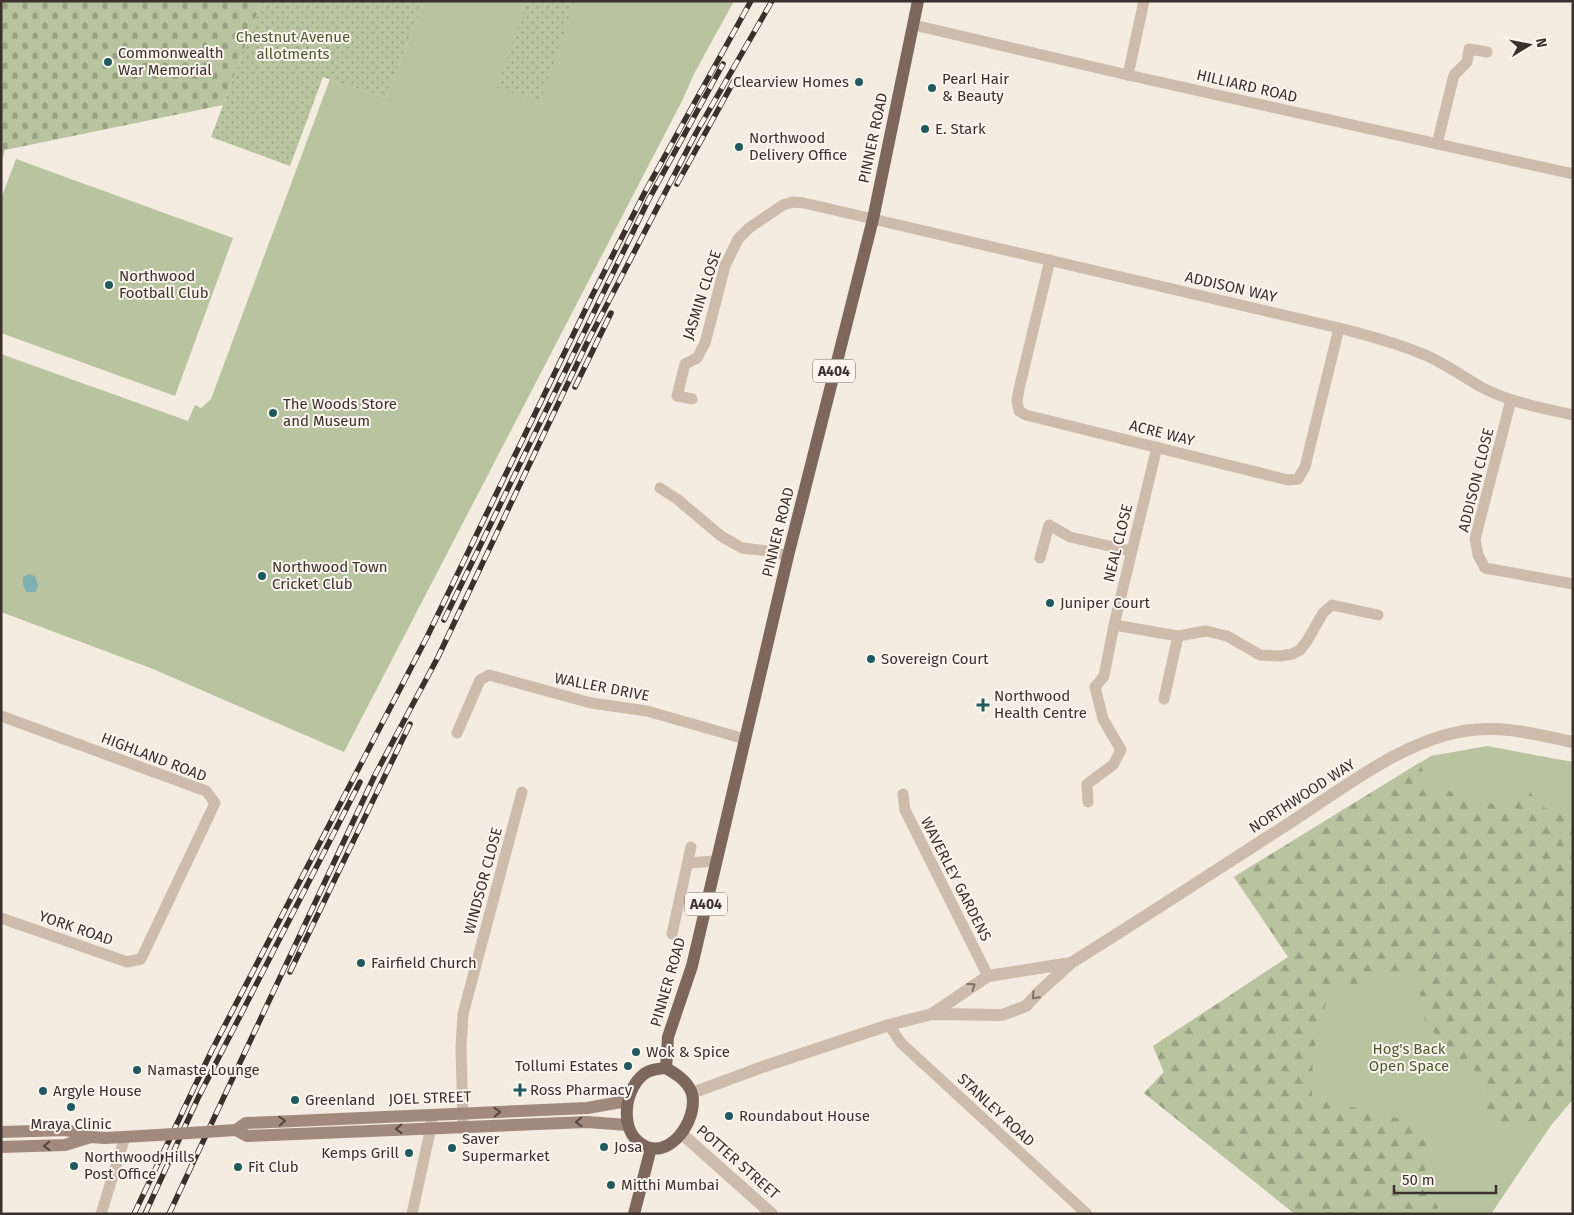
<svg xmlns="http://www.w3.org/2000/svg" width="1574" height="1215" font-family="'Fira Sans',sans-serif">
	<defs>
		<pattern id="forest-firs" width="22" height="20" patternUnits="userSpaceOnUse" patternTransform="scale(1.25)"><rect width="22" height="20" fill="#b8c4a0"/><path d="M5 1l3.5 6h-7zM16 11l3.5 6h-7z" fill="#97a083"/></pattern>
		<pattern id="cemetery-stones" width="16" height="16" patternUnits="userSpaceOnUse" patternTransform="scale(1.25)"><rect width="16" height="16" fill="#b8c4a0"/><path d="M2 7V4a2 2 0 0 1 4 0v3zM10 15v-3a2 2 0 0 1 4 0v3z" fill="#97a083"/></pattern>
		<pattern id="garden-dots" width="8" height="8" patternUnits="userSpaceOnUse" patternTransform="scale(1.25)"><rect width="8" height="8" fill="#b8c4a0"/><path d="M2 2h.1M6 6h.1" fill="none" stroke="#97a083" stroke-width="1.8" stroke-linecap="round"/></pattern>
	</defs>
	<rect width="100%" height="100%" fill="#f4ebe1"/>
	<g fill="#b8c4a0">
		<polygon points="424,1 734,1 695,72 682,101 344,752 153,669 1,612 1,354 188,421 195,405 201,408 211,399 330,79 386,98"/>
		<polygon points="16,159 233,238 175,396 1,333 1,199"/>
		<polygon points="1487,746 1573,762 1573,1099 1552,1124 1491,1214 1295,1214 1144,1093 1164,1072 1153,1046 1289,957 1234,877 1431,756"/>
	</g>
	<polygon fill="url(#forest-firs)" points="1419,763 1431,786 1494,804 1526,786 1539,805 1573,821 1573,1099 1552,1124 1538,1131 1519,1123 1501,1129 1489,1125 1471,1059 1458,1062 1425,1022 1417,977 1381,972 1366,991 1331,983 1313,1053 1312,1097 1421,1124 1431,1130 1424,1178 1441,1214 1295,1214 1144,1093 1164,1072 1153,1046 1288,957 1234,877"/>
	<polygon fill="url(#cemetery-stones)" points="1,1 262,1 223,105 5,150 1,163"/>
	<g fill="url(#garden-dots)">
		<polygon points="262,1 424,1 386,98 323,77 290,166 211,137"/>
		<polygon points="527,1 575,1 540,101 497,88"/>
	</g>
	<polygon fill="#7fb0b2" points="29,574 35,576 38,585 36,592 26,592 23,584 23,577"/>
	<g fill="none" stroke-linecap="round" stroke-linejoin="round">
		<g stroke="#cdbbac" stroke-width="11">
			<polyline points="914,25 1128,75 1573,174"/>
			<polyline points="1128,75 1144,1"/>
			<polyline points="1437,144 1454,75 1467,62 1469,49 1487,52"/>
			<polyline points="1050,260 1019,389 1017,401 1019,411 1026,415 1288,480 1298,479 1305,467 1339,328"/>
			<path d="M692,399l-15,-3 8,-32 12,-6 8,-15 20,-77 13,-27 11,-11 34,-23 10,-3 11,1 69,16 466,109c27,7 55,14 81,25 22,8 40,22 61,34 28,15 61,21 92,28"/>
			<polyline points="1511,400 1475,539 1478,555 1485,568 1573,584"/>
			<polyline points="660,488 677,499 721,536 742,548 769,551 788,556"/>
			<polyline points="1040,558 1049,525 1070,537 1131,551"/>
			<polyline points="1114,625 1178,636 1206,631 1227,636 1260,655 1280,656 1292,654 1300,650 1307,641 1323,613 1332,605 1378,615"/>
			<polyline points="1164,699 1178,636"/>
			<polyline points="1,716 206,791 215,803 141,959 127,962 1,918"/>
			<polyline points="457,733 480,680 489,675 591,703 647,711 745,739"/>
			<polyline points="903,794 905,810 988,976"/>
			<polyline points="1088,802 1087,784 1113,765 1121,750 1103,719 1095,687 1104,676 1114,625 1157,447"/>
			<polyline points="688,863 715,861"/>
			<polyline points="672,934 691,847"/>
			<polyline points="889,1025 901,1043 1087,1214"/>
			<polyline points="463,1123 461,1047 463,1014 522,792"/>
			<polyline points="101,1214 125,1137"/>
			<polyline points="412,1214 431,1127 431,1120"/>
		</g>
		<g stroke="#cdbbac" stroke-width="12">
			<polyline points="932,1014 988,976 1071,963"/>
			<path d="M692,1093l70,-26 127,-42 43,-11 70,1 24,-9 14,-15 31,-28c74,-46 147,-94 220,-141 52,-34 112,-81 173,-91 39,-6 71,3 109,11"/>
			<polyline points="682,1134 772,1214"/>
		</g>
		<g stroke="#a18a7d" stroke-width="12">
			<polyline points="236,1130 246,1123 587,1108 627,1101"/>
			<polyline points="236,1130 247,1136 587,1122 628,1125"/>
			<polyline points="1,1132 66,1130 91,1137 105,1138 158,1135"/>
			<polyline points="1,1147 65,1145 91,1137"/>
		</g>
		<g stroke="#7d675c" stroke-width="12">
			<polyline points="666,1068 668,1037 692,966 788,556 873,219 918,1"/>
			<path d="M666,1068c10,6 20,12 25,23 9,22 -15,63 -41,57 -32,-9 -28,-57 -6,-74 7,-5 14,-5 22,-6z"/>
			<polyline points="634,1214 651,1148"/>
		</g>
		<defs>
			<g id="rail">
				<polyline points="677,184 734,81"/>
				<polyline points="575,387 611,313"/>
				<polyline points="444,620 649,199 723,64"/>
				<polyline points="290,972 410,724"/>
				<polyline points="134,1214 212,1050 427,637 592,296 646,190 751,1"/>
				<polyline points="145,1214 198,1098 360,782"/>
				<polyline points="169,1214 375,775 438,657 587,343 696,133 772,1"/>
			</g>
		</defs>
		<use href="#rail" stroke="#3b302b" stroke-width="5.5"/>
		<use href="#rail" stroke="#fbf5ee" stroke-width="4" stroke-dasharray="11" stroke-linecap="butt"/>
		<polyline stroke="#a18a7d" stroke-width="12" points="158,1135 236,1130"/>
	</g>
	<defs><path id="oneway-chevron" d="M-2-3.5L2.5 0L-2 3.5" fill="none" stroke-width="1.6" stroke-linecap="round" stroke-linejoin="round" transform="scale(1.25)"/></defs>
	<g stroke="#7d6f65">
		<use href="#oneway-chevron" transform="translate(972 986) rotate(-36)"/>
		<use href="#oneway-chevron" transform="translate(1035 996) rotate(133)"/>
	</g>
	<g stroke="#544640">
		<use href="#oneway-chevron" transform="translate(497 1112) rotate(-2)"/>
		<use href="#oneway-chevron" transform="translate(282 1121) rotate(-3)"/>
		<use href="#oneway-chevron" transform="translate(579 1122) rotate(178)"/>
		<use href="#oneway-chevron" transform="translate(399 1129) rotate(178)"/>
		<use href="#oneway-chevron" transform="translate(47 1146) rotate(178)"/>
	</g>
	<g fill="#1f5a5e" stroke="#fbf5ee" stroke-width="2">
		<circle cx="108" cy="62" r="5"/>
		<circle cx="859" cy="82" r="5"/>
		<circle cx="932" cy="88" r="5"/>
		<circle cx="925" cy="129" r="5"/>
		<circle cx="739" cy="147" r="5"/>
		<circle cx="109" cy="285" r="5"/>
		<circle cx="273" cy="413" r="5"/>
		<circle cx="262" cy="576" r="5"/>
		<circle cx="1050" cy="603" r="5"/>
		<circle cx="871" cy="659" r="5"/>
		<path d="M980.5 697.5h5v5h5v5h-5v5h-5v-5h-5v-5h5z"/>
		<circle cx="361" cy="963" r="5"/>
		<circle cx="636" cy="1052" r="5"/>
		<circle cx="628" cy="1066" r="5"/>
		<circle cx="137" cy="1070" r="5"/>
		<path d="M517.5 1082.5h5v5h5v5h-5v5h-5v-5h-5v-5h5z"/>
		<circle cx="43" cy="1091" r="5"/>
		<circle cx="295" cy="1100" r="5"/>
		<circle cx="71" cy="1107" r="5"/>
		<circle cx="729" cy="1116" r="5"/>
		<circle cx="604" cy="1147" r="5"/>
		<circle cx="452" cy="1148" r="5"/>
		<circle cx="409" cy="1153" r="5"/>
		<circle cx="74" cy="1166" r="5"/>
		<circle cx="238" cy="1167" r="5"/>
		<circle cx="611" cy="1185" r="5"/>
	</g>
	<g text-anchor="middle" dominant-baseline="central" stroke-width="4" stroke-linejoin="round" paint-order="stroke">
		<g fill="#fbf5ee" stroke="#756b66" stroke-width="1">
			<rect x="813" y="359.5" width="42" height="23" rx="4"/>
			<rect x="685" y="892.5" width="42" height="23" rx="4"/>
		</g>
		<g font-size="14" font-weight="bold" fill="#3b302b">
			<text x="834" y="371">A404</text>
			<text x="706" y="904">A404</text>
		</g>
		<g font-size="15" fill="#4a5a2e" stroke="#fbf5ee">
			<text x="293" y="37">Chestnut Avenue<tspan x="293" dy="17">allotments</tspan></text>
			<text x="1409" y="1049">Hog's Back<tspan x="1409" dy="17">Open Space</tspan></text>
		</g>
		<g font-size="15" fill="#3b302b" stroke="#fbf5ee" text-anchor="start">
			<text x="118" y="53">Commonwealth<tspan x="118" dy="17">War Memorial</tspan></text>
			<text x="942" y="79">Pearl Hair<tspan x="942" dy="17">&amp; Beauty</tspan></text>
			<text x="849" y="82" text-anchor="end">Clearview Homes</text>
			<text x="935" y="129">E. Stark</text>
			<text x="749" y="138">Northwood<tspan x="749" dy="17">Delivery Office</tspan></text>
			<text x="119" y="276">Northwood<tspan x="119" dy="17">Football Club</tspan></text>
			<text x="283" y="404">The Woods Store<tspan x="283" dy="17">and Museum</tspan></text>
			<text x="272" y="567">Northwood Town<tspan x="272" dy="17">Cricket Club</tspan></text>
			<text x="1060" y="603">Juniper Court</text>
			<text x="881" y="659">Sovereign Court</text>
			<text x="994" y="696">Northwood<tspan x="994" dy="17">Health Centre</tspan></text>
			<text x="371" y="963">Fairfield Church</text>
			<text x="646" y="1052">Wok &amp; Spice</text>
			<text x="618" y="1066" text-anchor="end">Tollumi Estates</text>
			<text x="147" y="1070">Namaste Lounge</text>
			<text x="530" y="1090">Ross Pharmacy</text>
			<text x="53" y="1091">Argyle House</text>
			<text x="305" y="1100">Greenland</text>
			<text x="739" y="1116">Roundabout House</text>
			<text x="71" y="1124" text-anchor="middle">Mraya Clinic</text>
			<text x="462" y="1139">Saver<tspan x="462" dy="17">Supermarket</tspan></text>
			<text x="614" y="1147">Josa</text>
			<text x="399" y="1153" text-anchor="end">Kemps Grill</text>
			<text x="84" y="1157">Northwood Hills<tspan x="84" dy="17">Post Office</tspan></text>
			<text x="248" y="1167">Fit Club</text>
			<text x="621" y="1185">Mitthi Mumbai</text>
		</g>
		<g font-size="15" fill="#3b302b" stroke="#fbf5ee">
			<text transform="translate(1247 86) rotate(13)">HILLIARD ROAD</text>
			<text transform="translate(873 138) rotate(-78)">PINNER ROAD</text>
			<text transform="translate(1231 287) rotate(13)">ADDISON WAY</text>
			<text transform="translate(702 295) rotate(-72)">JASMIN CLOSE</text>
			<text transform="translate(1162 433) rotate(14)">ACRE WAY</text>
			<text transform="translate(1476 480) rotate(-76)">ADDISON CLOSE</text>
			<text transform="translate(778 532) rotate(-76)">PINNER ROAD</text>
			<text transform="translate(1118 543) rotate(-76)">NEAL CLOSE</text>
			<text transform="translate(602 687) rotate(11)">WALLER DRIVE</text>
			<text transform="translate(154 757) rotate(21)">HIGHLAND ROAD</text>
			<text transform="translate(1302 796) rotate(-33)">NORTHWOOD WAY</text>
			<text transform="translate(956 879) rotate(63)">WAVERLEY GARDENS</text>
			<text transform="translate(483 881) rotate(-75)">WINDSOR CLOSE</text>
			<text transform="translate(76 928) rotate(19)">YORK ROAD</text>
			<text transform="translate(668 982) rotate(-74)">PINNER ROAD</text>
			<text transform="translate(430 1098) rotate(-2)">JOEL STREET</text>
			<text transform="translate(996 1110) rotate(43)">STANLEY ROAD</text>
			<text transform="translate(738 1162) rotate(41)">POTTER STREET</text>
		</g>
	</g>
	<rect width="1574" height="1215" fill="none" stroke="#3b302b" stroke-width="5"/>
	<g transform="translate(1529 45) rotate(80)" stroke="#fbf5ee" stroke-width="4" paint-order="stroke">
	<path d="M0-4L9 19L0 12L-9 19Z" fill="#3b302b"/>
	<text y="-8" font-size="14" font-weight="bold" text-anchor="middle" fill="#3b302b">N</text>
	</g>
	<path d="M1394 1185v8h102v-8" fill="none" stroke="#3b302b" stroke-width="2.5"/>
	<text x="1402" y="1185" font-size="15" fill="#3b302b" stroke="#fbf5ee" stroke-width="4" paint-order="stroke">50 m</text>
</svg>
